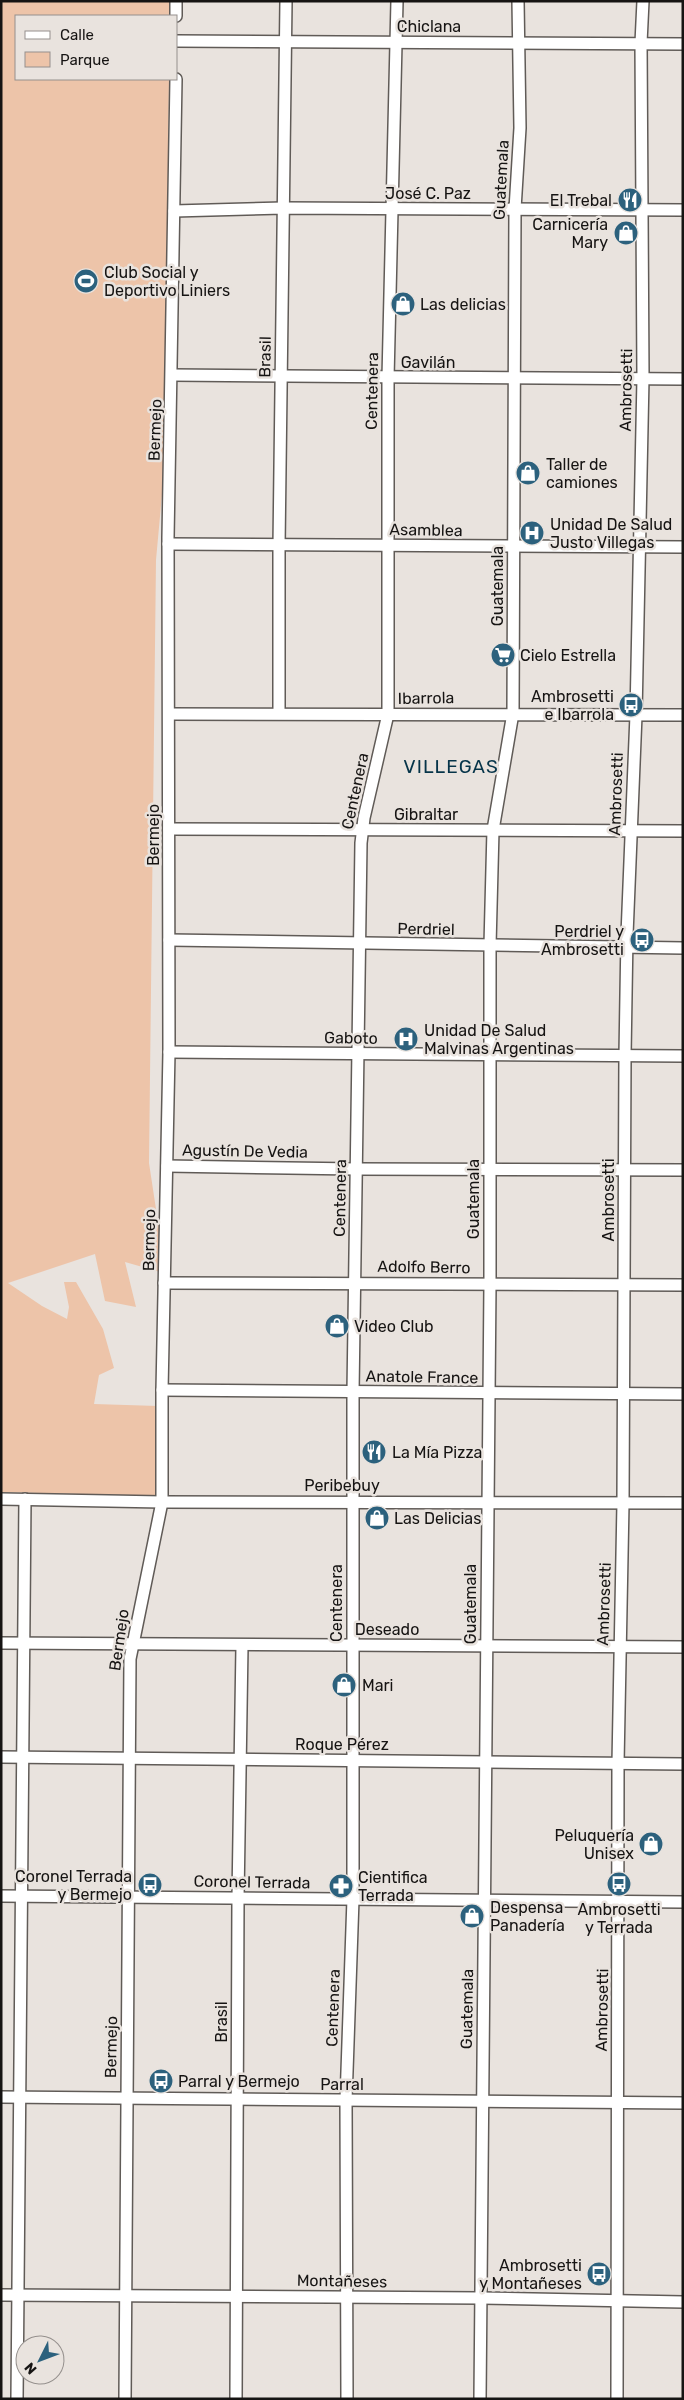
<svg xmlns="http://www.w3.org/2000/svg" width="684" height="2400" font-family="Rubik,sans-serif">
	<rect width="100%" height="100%" fill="#e9e3de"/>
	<polygon fill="#edc4a9" points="1,1 170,1 170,16 16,16 16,79 169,79 165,462 156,560 149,1163 159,1229 160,1272 125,1262 136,1307 105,1301 95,1254 8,1283 42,1306 67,1319 69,1307 64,1282 76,1282 103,1329 114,1368 99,1375 94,1404 158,1406 155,1496 1,1492"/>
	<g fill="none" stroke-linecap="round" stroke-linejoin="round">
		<defs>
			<g id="minor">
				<polyline points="176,1 176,16"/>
				<polyline points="176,41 683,44"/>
				<polyline points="174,211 283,208 683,210"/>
				<polyline points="172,375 683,379"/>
				<polyline points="168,544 683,547"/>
				<polyline points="279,713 279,546 286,1"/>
				<polyline points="169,714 683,715"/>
				<polyline points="169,829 683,831"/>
				<polyline points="169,940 683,948"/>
				<polyline points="169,1052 683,1056"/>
				<polyline points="167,1166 356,1169 683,1170"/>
				<polyline points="164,1283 683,1285"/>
				<polyline points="162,1390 683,1394"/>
				<polyline points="1,1499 162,1502 683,1503"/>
				<polyline points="1,1643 683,1647"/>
				<polyline points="1,1757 683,1764"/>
				<polyline points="1,1896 683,1902"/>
				<polyline points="1,2097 683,2103"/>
				<polyline points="1,2295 481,2298 683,2302"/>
				<polyline points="17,2399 25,1499"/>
				<polyline points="125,2399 130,1659 162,1502 162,1390 169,1052 168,538 176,79"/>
				<polyline points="236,2399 238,1898 242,1646"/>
				<polyline points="347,2399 346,2100 353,1899 353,1392 361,843 364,818 388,714 388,378 397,1"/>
				<polyline points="480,2399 490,1284 490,945 493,830 513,713 515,209 520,128 518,1"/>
				<polyline points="617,2399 618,1763 623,1503 625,1055 627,935 636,715 643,378 641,43 643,1"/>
			</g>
		</defs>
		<use href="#minor" stroke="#605b57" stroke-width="14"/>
		<use href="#minor" stroke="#fff" stroke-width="11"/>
	</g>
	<defs>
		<symbol id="restaurant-disc" viewBox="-11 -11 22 22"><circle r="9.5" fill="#2c617d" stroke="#e9e3de"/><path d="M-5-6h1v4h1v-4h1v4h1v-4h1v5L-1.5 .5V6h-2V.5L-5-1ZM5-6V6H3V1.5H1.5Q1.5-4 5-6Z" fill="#fff"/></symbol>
		<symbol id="shop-disc" viewBox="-11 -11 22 22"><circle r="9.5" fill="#2c617d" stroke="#e9e3de"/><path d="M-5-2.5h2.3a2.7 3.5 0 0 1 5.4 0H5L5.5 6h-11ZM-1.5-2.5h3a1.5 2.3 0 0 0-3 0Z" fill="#fff"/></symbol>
		<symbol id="stadium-disc" viewBox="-11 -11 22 22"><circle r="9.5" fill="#2c617d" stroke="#e9e3de"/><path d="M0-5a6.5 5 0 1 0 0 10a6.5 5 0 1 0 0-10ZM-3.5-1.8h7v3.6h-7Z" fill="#fff"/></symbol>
		<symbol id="hospital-disc" viewBox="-11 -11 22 22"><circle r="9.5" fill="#2c617d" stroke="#e9e3de"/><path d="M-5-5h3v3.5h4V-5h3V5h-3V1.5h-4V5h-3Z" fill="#fff"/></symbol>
		<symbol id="supermarket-disc" viewBox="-11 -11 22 22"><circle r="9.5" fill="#2c617d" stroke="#e9e3de"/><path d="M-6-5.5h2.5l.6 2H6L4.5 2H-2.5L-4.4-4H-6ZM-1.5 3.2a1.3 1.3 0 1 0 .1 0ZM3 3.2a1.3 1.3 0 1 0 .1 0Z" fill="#fff"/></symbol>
		<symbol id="bus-disc" viewBox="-11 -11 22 22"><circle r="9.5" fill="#2c617d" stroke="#e9e3de"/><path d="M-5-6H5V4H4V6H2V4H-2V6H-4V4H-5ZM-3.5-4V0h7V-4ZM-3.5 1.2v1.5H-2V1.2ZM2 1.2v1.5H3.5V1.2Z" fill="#fff"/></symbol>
		<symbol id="pharmacy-disc" viewBox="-11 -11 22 22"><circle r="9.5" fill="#2c617d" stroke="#e9e3de"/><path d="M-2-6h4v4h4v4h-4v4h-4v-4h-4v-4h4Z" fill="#fff"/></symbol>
	</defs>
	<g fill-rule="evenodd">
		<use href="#restaurant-disc" x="616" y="186" width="28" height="28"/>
		<use href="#shop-disc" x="612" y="219" width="28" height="28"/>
		<use href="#stadium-disc" x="72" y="267" width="28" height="28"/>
		<use href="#shop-disc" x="389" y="290" width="28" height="28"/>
		<use href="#shop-disc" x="514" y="459" width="28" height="28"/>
		<use href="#hospital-disc" x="518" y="519" width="28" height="28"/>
		<use href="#supermarket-disc" x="489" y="641" width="28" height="28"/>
		<use href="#bus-disc" x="617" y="691" width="28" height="28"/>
		<use href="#bus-disc" x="628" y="926" width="28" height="28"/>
		<use href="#hospital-disc" x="392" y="1025" width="28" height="28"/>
		<use href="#shop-disc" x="323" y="1312" width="28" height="28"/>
		<use href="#restaurant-disc" x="360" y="1438" width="28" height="28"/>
		<use href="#shop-disc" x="363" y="1504" width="28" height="28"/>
		<use href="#shop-disc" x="330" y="1671" width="28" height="28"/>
		<use href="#shop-disc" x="637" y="1830" width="28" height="28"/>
		<use href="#bus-disc" x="605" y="1870" width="28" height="28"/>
		<use href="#bus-disc" x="136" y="1871" width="28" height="28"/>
		<use href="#pharmacy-disc" x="327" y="1872" width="28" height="28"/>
		<use href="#shop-disc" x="458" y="1902" width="28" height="28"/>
		<use href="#bus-disc" x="147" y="2067" width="28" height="28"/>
		<use href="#bus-disc" x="585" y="2260" width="28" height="28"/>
	</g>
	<g text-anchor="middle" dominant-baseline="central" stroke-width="5" stroke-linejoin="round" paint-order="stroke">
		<g font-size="16" fill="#161413" stroke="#e9e3de">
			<text x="429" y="26">Chiclana</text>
			<text transform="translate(501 180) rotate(-87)">Guatemala</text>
			<text x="428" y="193">José C. Paz</text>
			<text transform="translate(265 357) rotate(-89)">Brasil</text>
			<text x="428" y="362">Gavilán</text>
			<text transform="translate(626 390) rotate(-89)">Ambrosetti</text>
			<text transform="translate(372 391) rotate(-89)">Centenera</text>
			<text transform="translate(155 430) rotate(-88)">Bermejo</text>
			<text transform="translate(426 530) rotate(1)">Asamblea</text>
			<text transform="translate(497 586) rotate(-90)">Guatemala</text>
			<text transform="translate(426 698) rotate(-1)">Ibarrola</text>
			<text transform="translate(355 791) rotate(-78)">Centenera</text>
			<text transform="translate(616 794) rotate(-88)">Ambrosetti</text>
			<text x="426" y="814">Gibraltar</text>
			<text transform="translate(153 835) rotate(-90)">Bermejo</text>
			<text transform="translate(426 929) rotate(1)">Perdriel</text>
			<text transform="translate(351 1038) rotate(1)">Gaboto</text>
			<text transform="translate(245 1151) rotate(1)">Agustín De Vedia</text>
			<text transform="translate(340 1198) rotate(-89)">Centenera</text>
			<text transform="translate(473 1199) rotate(-90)">Guatemala</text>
			<text transform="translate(608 1200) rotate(-90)">Ambrosetti</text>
			<text transform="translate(149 1240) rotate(-89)">Bermejo</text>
			<text transform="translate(424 1267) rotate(1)">Adolfo Berro</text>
			<text transform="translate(422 1377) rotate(1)">Anatole France</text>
			<text x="342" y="1485">Peribebuy</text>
			<text transform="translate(336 1603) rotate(-90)">Centenera</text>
			<text transform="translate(470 1604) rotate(-90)">Guatemala</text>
			<text transform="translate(604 1604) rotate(-88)">Ambrosetti</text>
			<text x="387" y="1629">Deseado</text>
			<text transform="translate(119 1640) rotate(-82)">Bermejo</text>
			<text x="342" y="1744">Roque Pérez</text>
			<text transform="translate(252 1882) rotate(1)">Coronel Terrada</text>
			<text transform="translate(333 2008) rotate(-88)">Centenera</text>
			<text transform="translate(467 2009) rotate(-89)">Guatemala</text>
			<text transform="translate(602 2010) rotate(-89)">Ambrosetti</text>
			<text transform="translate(221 2022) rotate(-90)">Brasil</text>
			<text transform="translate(111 2047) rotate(-89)">Bermejo</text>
			<text x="342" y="2084">Parral</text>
			<text transform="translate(342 2281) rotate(1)">Montañeses</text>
		</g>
		<g font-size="16" fill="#161413" stroke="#e9e3de" text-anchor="start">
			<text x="612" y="200" text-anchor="end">El Trebal</text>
			<text x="608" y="224" text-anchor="end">Carnicería<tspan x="608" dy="18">Mary</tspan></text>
			<text x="104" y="272">Club Social y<tspan x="104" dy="18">Deportivo Liniers</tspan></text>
			<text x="420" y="304">Las delicias</text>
			<text x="546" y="464">Taller de<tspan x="546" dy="18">camiones</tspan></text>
			<text x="550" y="524">Unidad De Salud<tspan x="550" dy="18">Justo Villegas</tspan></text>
			<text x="520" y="655">Cielo Estrella</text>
			<text x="614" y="696" text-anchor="end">Ambrosetti<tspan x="614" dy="18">e Ibarrola</tspan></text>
			<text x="624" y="931" text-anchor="end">Perdriel y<tspan x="624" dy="18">Ambrosetti</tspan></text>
			<text x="424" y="1030">Unidad De Salud<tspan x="424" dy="18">Malvinas Argentinas</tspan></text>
			<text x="354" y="1326">Video Club</text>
			<text x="392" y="1452">La Mía Pizza</text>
			<text x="394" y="1518">Las Delicias</text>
			<text x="362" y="1685">Mari</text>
			<text x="634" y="1835" text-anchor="end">Peluquería<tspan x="634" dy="18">Unisex</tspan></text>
			<text x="132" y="1876" text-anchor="end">Coronel Terrada<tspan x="132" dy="18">y Bermejo</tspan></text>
			<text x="358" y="1877">Cientifica<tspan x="358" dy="18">Terrada</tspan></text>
			<text x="490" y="1907">Despensa<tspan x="490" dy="18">Panadería</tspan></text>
			<text x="619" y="1909" text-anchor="middle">Ambrosetti<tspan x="619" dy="18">y Terrada</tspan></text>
			<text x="178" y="2081">Parral y Bermejo</text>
			<text x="582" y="2265" text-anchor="end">Ambrosetti<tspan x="582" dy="18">y Montañeses</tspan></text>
		</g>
		<g font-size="19" letter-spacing="1" fill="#063449" stroke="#e9e3de">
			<text x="451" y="766">VILLEGAS</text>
		</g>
	</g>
	<rect width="684" height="2400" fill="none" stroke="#161413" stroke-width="5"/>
	<rect x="15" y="15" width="162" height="65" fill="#e9e3de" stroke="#95908d"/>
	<rect x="25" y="31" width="25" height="8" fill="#ffffff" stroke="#95908d"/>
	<text x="60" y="40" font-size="15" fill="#161413">Calle</text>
	<rect x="25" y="52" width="25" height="15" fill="#edc4a9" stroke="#95908d"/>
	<text x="60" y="65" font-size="15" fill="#161413">Parque</text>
	<g transform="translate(40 2360) rotate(228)"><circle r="24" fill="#e9e3de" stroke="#95908d"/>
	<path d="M0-4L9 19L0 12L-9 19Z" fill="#2c617d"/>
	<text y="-8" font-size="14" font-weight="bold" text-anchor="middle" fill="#161413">N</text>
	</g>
</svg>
